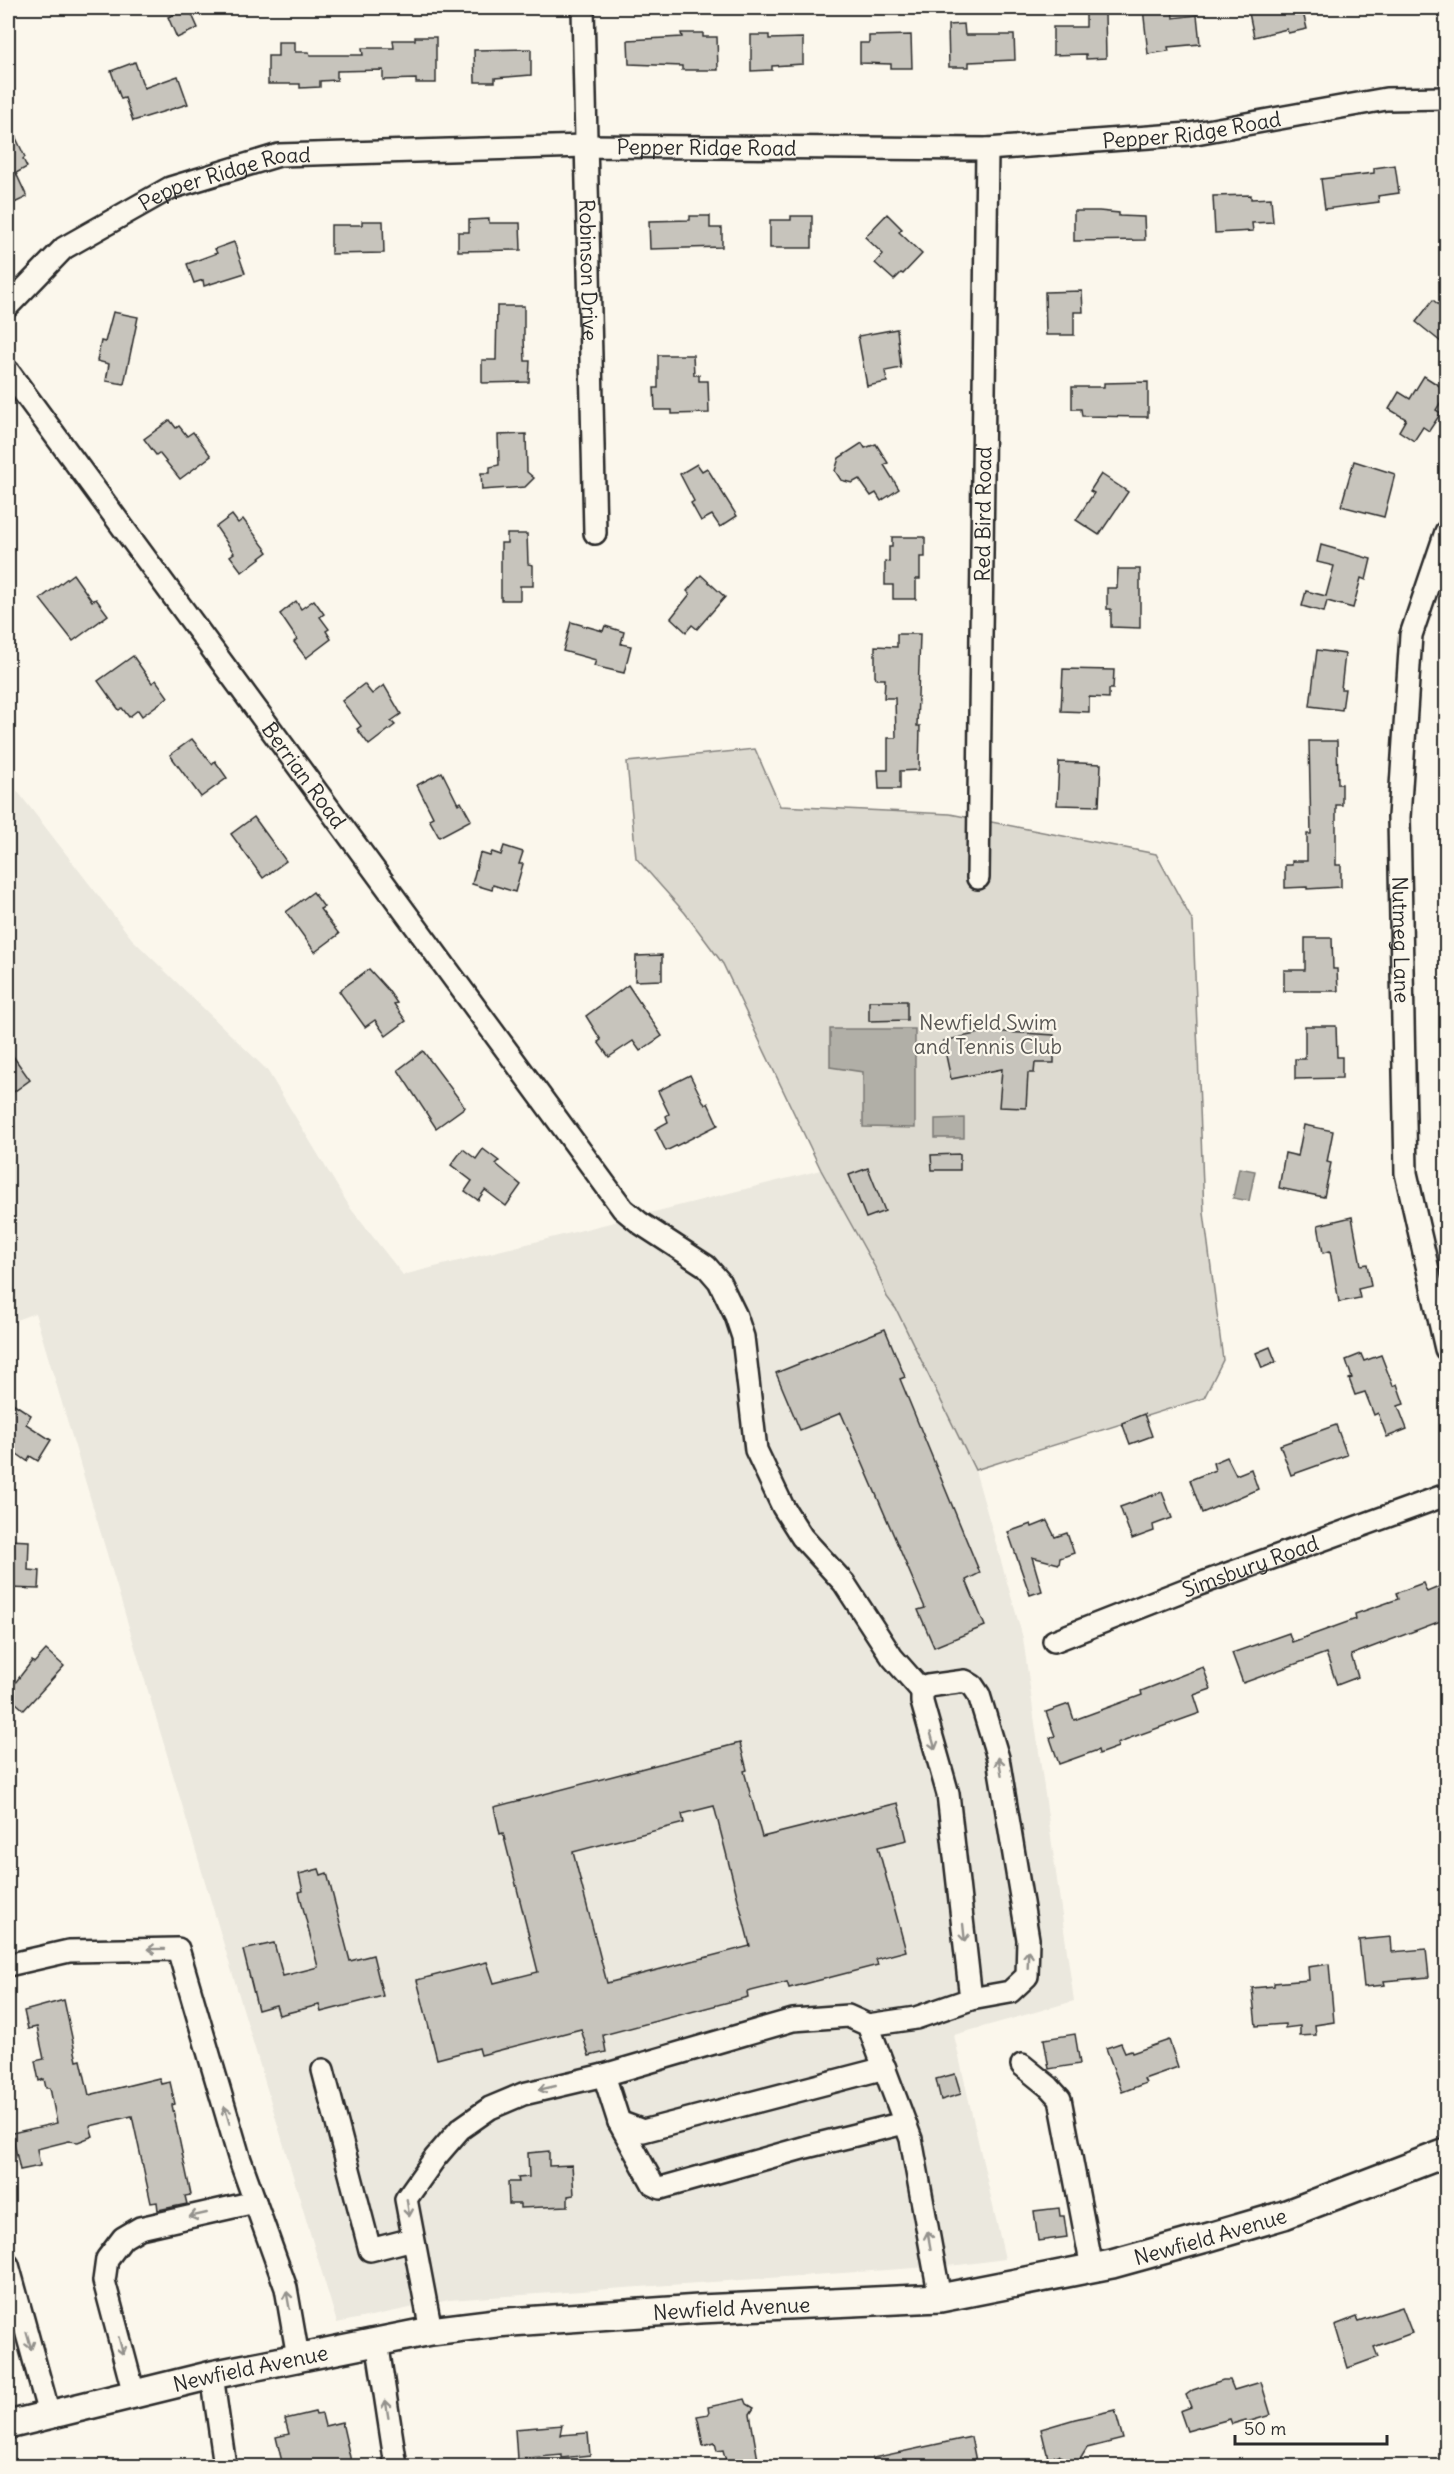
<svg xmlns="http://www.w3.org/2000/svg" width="1454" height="2474" font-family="Delius,sans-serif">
	<rect width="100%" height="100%" fill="#fbf7ec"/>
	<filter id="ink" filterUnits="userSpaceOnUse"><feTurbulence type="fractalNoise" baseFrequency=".0167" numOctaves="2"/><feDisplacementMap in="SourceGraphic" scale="12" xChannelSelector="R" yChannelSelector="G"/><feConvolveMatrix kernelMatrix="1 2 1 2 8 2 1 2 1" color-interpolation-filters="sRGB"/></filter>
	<g filter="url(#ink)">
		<polygon fill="#ebe8de" points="8,779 132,939 267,1070 351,1209 403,1275 821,1170 877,1271 887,1297 896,1309 975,1470 1023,1638 1074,2001 954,2035 1005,2259 959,2265 449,2300 337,2323 35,1313 8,1323"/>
		<polygon fill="#dddad0" stroke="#84827e" stroke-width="1.5" points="755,749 780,806 950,814 1156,854 1193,922 1204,1213 1223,1360 1204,1398 975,1470 896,1309 887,1297 877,1271 821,1170 723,964 685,913 636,858 627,762"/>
		<g fill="#b1afa7" stroke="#7b7a75" stroke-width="1.5">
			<polygon points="830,1029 915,1029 915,1128 863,1127 863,1072 830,1067"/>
			<polygon points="964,1118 964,1138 935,1138 935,1119"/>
			<polygon points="1239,1168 1255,1171 1249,1201 1233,1198"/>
		</g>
		<g fill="#c7c4bc" stroke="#2b2b2b" stroke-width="1.5" fill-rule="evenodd">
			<polygon points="189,8 198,28 177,38 168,17"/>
			<polygon points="1143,8 1172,8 1173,18 1197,15 1200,44 1168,47 1169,51 1148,54"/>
			<polygon points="1248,8 1302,8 1307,29 1288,33 1287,29 1254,37"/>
			<polygon points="1086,14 1105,14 1106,58 1086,59 1086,54 1053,55 1053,27 1086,27"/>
			<polygon points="964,24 965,35 1014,35 1015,60 969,62 969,67 949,67 948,25"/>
			<polygon points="681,33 703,33 703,37 717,37 718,70 682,70 682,66 629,64 628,40 682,37"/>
			<polygon points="751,35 769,35 769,39 803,38 803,64 772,66 772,70 751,71"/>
			<polygon points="911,35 912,68 891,68 891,64 860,63 860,43 869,43 869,36"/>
			<polygon points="415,37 436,37 436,83 416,83 416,79 383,80 383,70 337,71 337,80 320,81 320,87 300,88 300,84 268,84 268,56 278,56 278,42 295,42 295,52 309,52 310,55 363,55 362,48 394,48 393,40 415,40"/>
			<polygon points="531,49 531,75 495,78 495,82 475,82 474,50"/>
			<polygon points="135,62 144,88 178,76 188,104 133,121 125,98 121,99 111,71"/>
			<polygon points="8,121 25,157 23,159 27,167 16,173 27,197 8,206"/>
			<polygon points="1395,165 1399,193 1378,196 1379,202 1325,209 1321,179 1374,173 1374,168"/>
			<polygon points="1251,195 1251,199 1271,198 1273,222 1252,223 1253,231 1215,233 1213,196"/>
			<polygon points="1074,211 1099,211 1119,213 1119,216 1144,217 1145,240 1074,241"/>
			<polygon points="887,214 902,229 899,232 922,254 903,274 901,273 894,280 875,263 883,254 865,237"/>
			<polygon points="690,216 710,216 710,228 722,228 722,247 650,249 649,221 690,220"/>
			<polygon points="791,216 812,216 812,248 770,248 770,220 791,220"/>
			<polygon points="489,219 489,223 520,223 521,250 458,251 458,232 469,232 469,220"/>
			<polygon points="362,221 383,221 384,253 331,254 331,225 362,225"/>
			<polygon points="234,242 245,273 204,286 203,280 194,283 187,264 217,253 215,249"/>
			<polygon points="1082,291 1083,312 1074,312 1074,335 1046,335 1045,292"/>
			<polygon points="1433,300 1446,311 1446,346 1416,322"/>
			<polygon points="497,306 524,306 524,339 525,361 530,361 529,382 482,383 482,360 496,360"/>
			<polygon points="113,312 138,317 124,384 106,381 109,364 97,361 101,341 105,342"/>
			<polygon points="897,329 901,368 885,371 887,382 867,386 858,336"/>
			<polygon points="658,355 693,355 694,375 699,375 699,381 708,381 709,413 672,414 672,410 655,410 654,388 658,388"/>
			<polygon points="1424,376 1446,390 1446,394 1436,410 1441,413 1429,431 1423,427 1414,441 1399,431 1406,419 1389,409 1399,392 1410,399"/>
			<polygon points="1148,382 1148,417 1082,416 1081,409 1072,409 1072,387 1104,387 1104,383"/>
			<polygon points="170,420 176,428 179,426 187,436 193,432 211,456 180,479 159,453 156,455 144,439"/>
			<polygon points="526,434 527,472 534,478 525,487 482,490 481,473 490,473 490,467 499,465 498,435"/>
			<polygon points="862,443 865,448 876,444 888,463 884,465 899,489 881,501 876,493 871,496 859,479 852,483 841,480 835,471 839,458"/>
			<polygon points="1354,461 1395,474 1384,517 1341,506"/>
			<polygon points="697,464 702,471 707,468 737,516 720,527 712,515 701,521 691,503 694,501 680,474"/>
			<polygon points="1101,474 1128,492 1099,535 1076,520 1094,493 1090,491"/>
			<polygon points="232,515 238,523 243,519 268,552 242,572 230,556 234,553 216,527"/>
			<polygon points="507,534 527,534 528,564 533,565 533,586 520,586 520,600 501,600 501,543 507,543"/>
			<polygon points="892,537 925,537 925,557 920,557 920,579 916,579 916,599 893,599 893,585 885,585 885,561 889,562 889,547 892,547"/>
			<polygon points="1321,545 1371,559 1366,580 1361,578 1353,608 1327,601 1324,612 1302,606 1306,591 1326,596 1334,566 1317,562"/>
			<polygon points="1118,569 1140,569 1140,628 1111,627 1111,609 1107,609 1107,588 1117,588"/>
			<polygon points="73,574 92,601 96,599 108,615 73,641 40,599"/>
			<polygon points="701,575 725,597 697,629 692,625 686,632 671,618 690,594 687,591"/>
			<polygon points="314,600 324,614 320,617 329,629 326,631 331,639 306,658 294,642 297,639 280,614 296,601 301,609"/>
			<polygon points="571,622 603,631 605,626 624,632 621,644 631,646 624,673 594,666 596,660 563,651"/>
			<polygon points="897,634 920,634 917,726 920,726 919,770 900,771 900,789 879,789 878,770 888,770 888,738 896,738 895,698 884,698 885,679 876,679 875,676 875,646 897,647"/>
			<polygon points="1317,650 1345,654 1341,689 1345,689 1342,710 1310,706"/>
			<polygon points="133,656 152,683 156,680 168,697 142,716 138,710 129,717 122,708 119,710 98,681"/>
			<polygon points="1063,669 1114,670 1113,689 1109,689 1109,698 1089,697 1089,712 1061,711"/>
			<polygon points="364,684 372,694 384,685 401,714 391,721 395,725 369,745 357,729 361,726 342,701"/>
			<polygon points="192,739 212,764 215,761 227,778 201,797 170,755"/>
			<polygon points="1309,741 1337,741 1338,784 1342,784 1342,805 1336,805 1336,865 1341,865 1341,887 1307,889 1307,887 1285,888 1285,865 1292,865 1292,861 1307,861 1307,834 1311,834"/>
			<polygon points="1059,762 1101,764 1099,806 1057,805"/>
			<polygon points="442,772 458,804 461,802 471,820 439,837 429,819 433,817 417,785"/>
			<polygon points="254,817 286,861 263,878 231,834"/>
			<polygon points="504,846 523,852 519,864 523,864 515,892 493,885 492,890 472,884 480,853 490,856 492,852 501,855"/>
			<polygon points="313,892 324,907 320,909 339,934 315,952 286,912"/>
			<polygon points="1305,938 1332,938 1333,969 1337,969 1338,991 1284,991 1284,970 1305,970"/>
			<polygon points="662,955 662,980 635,981 636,956"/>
			<polygon points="369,969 388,990 397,1003 394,1004 406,1021 386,1036 375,1020 365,1027 339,991"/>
			<polygon points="628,985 662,1036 640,1051 633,1041 609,1057 598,1042 601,1040 586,1016"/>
			<polygon points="869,1001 907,1001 907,1020 869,1021"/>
			<polygon points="1305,1026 1336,1026 1337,1057 1342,1057 1342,1078 1295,1079 1295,1059 1305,1059"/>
			<polygon points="989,1031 1054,1035 1054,1063 1035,1063 1034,1073 1028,1073 1026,1108 999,1107 1002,1069 951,1079 943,1041"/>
			<polygon points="8,1049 30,1080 8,1096"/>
			<polygon points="423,1051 465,1107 436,1128 398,1070"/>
			<polygon points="690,1075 705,1105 708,1103 718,1125 666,1151 655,1129 668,1122 666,1116 669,1114 658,1091"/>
			<polygon points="1304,1125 1333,1131 1327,1162 1331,1163 1324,1197 1279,1188 1285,1153 1298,1156"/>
			<polygon points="463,1149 476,1159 483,1149 499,1161 496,1164 521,1185 506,1206 485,1190 478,1200 465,1191 472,1181 451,1165"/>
			<polygon points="960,1154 960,1170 932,1170 931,1155"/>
			<polygon points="868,1168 885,1211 866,1218 849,1175"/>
			<polygon points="1352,1217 1361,1265 1367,1264 1371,1286 1358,1289 1360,1298 1339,1302 1330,1251 1323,1253 1318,1225"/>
			<polygon points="885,1329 905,1377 900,1379 980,1573 966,1580 985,1626 934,1647 918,1610 925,1608 841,1413 800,1430 776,1373"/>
			<polygon points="1270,1347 1276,1362 1262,1368 1256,1353"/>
			<polygon points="1361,1354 1364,1361 1381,1355 1393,1386 1397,1384 1404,1404 1398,1406 1407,1429 1387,1437 1378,1413 1374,1415 1365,1392 1355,1395 1349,1379 1352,1378 1346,1360"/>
			<polygon points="8,1400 31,1415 26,1424 51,1440 38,1461 30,1456 27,1461 10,1449 8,1453"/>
			<polygon points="1144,1414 1152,1436 1130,1444 1122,1423"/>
			<polygon points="1336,1425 1347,1455 1291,1475 1280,1445"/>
			<polygon points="1227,1457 1236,1475 1251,1469 1258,1489 1202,1513 1190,1480 1215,1470 1213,1463"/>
			<polygon points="1162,1492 1172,1518 1153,1525 1154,1531 1132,1539 1120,1507"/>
			<polygon points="1047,1521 1055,1537 1067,1533 1074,1553 1060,1558 1059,1564 1032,1557 1042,1591 1030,1595 1008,1532 1031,1524 1032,1527"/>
			<polygon points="8,1540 29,1541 28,1570 40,1571 39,1589 8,1588"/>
			<polygon points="1423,1583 1427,1592 1446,1584 1446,1619 1351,1655 1358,1677 1337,1685 1326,1653 1243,1683 1232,1653 1289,1633 1292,1642 1356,1619 1355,1614 1398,1599 1396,1593"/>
			<polygon points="46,1650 64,1666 24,1710 8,1696 8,1692 32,1661 34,1663"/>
			<polygon points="1203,1667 1211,1689 1194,1695 1200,1713 1130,1738 1130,1739 1117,1744 1118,1747 1099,1754 1098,1750 1059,1764 1050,1738 1055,1736 1046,1712 1069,1704 1074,1720 1142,1695 1141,1691"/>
			<path d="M740,1743l7,27 -3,1 18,66 136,-34 9,37 -29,7 28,104 -30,8 2,6 -89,23 -2,-6 -40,10 1,5 -145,38 3,17 -17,4 -8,-27 -100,26 -2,-7 -42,11 -20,-79 70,-18 7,21 44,-11 -35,-139 -3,1 -6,-27zM714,1806l36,140 -143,37 -34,-131 111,-29 -2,-9z"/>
			<polygon points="319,1869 321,1875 327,1873 350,1961 373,1955 383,1996 321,2012 319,2005 279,2015 276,2005 258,2010 243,1950 274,1943 283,1976 318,1967 299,1892 303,1891 299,1874"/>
			<polygon points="1391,1937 1392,1952 1426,1949 1429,1977 1384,1981 1385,1985 1364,1987 1359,1940"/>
			<polygon points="1329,1964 1334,2022 1315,2025 1316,2035 1300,2036 1300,2026 1285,2028 1285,2024 1256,2026 1252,1988 1274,1986 1274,1983 1309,1980 1308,1967"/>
			<polygon points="64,2000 77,2061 81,2060 89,2095 159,2078 161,2084 170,2082 175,2104 172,2105 191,2195 185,2196 187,2204 158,2210 157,2202 151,2203 132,2116 90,2126 93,2136 78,2142 69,2141 37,2149 40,2166 20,2170 12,2133 57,2123 50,2088 46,2088 44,2079 39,2081 35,2061 44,2059 37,2027 28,2029 24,2011"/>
			<polygon points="1075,2034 1080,2064 1049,2069 1044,2039"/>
			<polygon points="1169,2040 1178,2067 1144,2079 1146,2083 1122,2092 1106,2048 1121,2043 1125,2052 1131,2050 1132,2053"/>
			<polygon points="955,2074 961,2094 941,2100 936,2079"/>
			<polygon points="549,2151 549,2166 572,2165 574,2195 568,2196 568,2206 520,2208 520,2204 509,2204 508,2182 519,2182 518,2178 529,2177 528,2153"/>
			<polygon points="1059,2208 1060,2216 1064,2216 1067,2237 1038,2241 1034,2211"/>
			<polygon points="1402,2307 1412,2333 1374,2347 1378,2357 1348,2368 1335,2325 1356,2317 1358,2321"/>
			<polygon points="1223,2380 1230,2380 1234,2390 1261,2382 1271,2415 1247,2422 1246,2420 1232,2424 1230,2419 1187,2431 1180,2411 1191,2407 1186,2395 1193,2390"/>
			<polygon points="745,2399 747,2404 754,2408 750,2414 759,2466 731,2466 729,2461 726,2461 723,2450 717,2451 715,2443 703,2446 699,2424 697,2416 709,2414 708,2407"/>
			<polygon points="1115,2410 1123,2439 1087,2448 1076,2466 1059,2455 1048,2458 1041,2429 1075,2419"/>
			<polygon points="315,2412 316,2415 322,2414 325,2426 342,2422 352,2466 283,2466 276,2437 289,2434 285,2419"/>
			<polygon points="562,2425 560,2435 588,2433 590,2455 562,2458 562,2455 517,2459 515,2429"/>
			<polygon points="971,2437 977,2466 874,2466 873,2458"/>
		</g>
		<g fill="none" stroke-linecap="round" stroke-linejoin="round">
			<defs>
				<g id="minor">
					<path id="s1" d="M583,8l12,525"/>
					<path id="s2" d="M8,306l56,-58 106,-60 109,-33 306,-9 402,3 203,-15 196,-35 60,-1"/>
					<path id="s3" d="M8,371l615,838 17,14 66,43 13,15 17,35 7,21 13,113 27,57 19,30 42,46 48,74 30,34"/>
					<path id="s4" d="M1446,532l-35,103 -12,182 7,356 40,176"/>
					<path id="s5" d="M978,878l9,-729"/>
					<path id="s6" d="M1054,1641l143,-56 249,-90"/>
					<polyline points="8,1965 69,1951 178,1949 239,2157 286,2288 298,2357"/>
					<polyline points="868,2025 916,2018 971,1999 1010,1992 1027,1976 1028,1939 998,1758 979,1695 973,1686 965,1681 928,1686 922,1691 922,1702 948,1794 971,1999"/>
					<polyline points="1022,2065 1049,2087 1060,2099 1092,2268"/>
					<polyline points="323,2070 370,2250 413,2239"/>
					<polyline points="604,2075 619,2122 653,2184 661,2188 806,2147 904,2123"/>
					<polyline points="619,2122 643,2131 885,2068"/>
					<polyline points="8,2265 49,2414"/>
					<polyline points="431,2331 406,2199 435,2158 460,2129 490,2108 523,2094 604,2075 793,2020 848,2016 868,2025 911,2139 940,2298"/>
					<polyline points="377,2341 396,2466"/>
					<polyline points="212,2375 225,2466"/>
					<polyline points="134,2394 104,2281 107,2259 123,2238 140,2228 255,2202"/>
				</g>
				<g id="major">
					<path id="s7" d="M8,2425l204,-50 219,-44 65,-8 203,-14 241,-11 172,-34 94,-26 78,-23 162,-62"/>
				</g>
			</defs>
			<use href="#minor" stroke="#2b2b2b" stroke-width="26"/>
			<use href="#major" stroke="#2b2b2b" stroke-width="32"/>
			<use href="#minor" stroke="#fbf7ec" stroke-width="21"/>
			<use href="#major" stroke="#fbf7ec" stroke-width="27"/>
		</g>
		<defs><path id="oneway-shaft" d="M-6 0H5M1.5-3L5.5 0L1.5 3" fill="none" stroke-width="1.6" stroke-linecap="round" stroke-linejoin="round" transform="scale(1.5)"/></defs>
		<g stroke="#93918c">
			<use href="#oneway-shaft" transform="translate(933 1741) rotate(74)"/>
			<use href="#oneway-shaft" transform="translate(1000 1766) rotate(-100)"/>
			<use href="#oneway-shaft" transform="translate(964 1933) rotate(84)"/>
			<use href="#oneway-shaft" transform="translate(156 1949) rotate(179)"/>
			<use href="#oneway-shaft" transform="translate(1028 1959) rotate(-88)"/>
			<use href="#oneway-shaft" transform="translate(547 2088) rotate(167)"/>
			<use href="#oneway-shaft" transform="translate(227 2115) rotate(-106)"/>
			<use href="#oneway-shaft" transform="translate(408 2208) rotate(82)"/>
			<use href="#oneway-shaft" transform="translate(198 2215) rotate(167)"/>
			<use href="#oneway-shaft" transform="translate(929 2240) rotate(-100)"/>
			<use href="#oneway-shaft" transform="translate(288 2300) rotate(-100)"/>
			<use href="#oneway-shaft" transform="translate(29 2341) rotate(74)"/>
			<use href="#oneway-shaft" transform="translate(121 2346) rotate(75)"/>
			<use href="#oneway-shaft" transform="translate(387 2409) rotate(-99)"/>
		</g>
	</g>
	<g text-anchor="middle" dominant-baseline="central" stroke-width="4.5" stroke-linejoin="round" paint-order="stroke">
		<g font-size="21" fill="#2b2b2b" stroke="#fbf7ec">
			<text stroke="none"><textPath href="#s2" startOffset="1230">Pepper Ridge Road</textPath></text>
			<text stroke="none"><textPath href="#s2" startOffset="744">Pepper Ridge Road</textPath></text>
			<text stroke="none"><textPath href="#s2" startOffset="258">Pepper Ridge Road</textPath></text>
			<text stroke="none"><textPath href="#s1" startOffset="262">Robinson Drive</textPath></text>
			<text stroke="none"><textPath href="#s5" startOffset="364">Red Bird Road</textPath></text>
			<text stroke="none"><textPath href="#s3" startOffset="501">Berrian Road</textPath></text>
			<text stroke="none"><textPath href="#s4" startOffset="414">Nutmeg Lane</textPath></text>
			<text stroke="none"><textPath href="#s6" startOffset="210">Simsbury Road</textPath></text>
			<text stroke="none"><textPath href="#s7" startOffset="1221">Newfield Avenue</textPath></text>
			<text stroke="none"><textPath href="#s7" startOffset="735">Newfield Avenue</textPath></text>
			<text stroke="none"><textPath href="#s7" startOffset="249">Newfield Avenue</textPath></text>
		</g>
		<g font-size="21" fill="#585754" stroke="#fbf7ec">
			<text x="988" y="1022">Newfield Swim<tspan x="988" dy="24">and Tennis Club</tspan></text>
		</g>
	</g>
	<rect width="1454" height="2474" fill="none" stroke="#fbf7ec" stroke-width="30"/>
	<rect x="15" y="15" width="1424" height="2444" fill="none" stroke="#2b2b2b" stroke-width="2" filter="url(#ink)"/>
	<path d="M1235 2435v9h152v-9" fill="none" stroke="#2b2b2b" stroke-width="3"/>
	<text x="1244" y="2435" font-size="18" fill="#2b2b2b" stroke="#fbf7ec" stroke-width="4.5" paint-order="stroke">50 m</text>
</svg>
